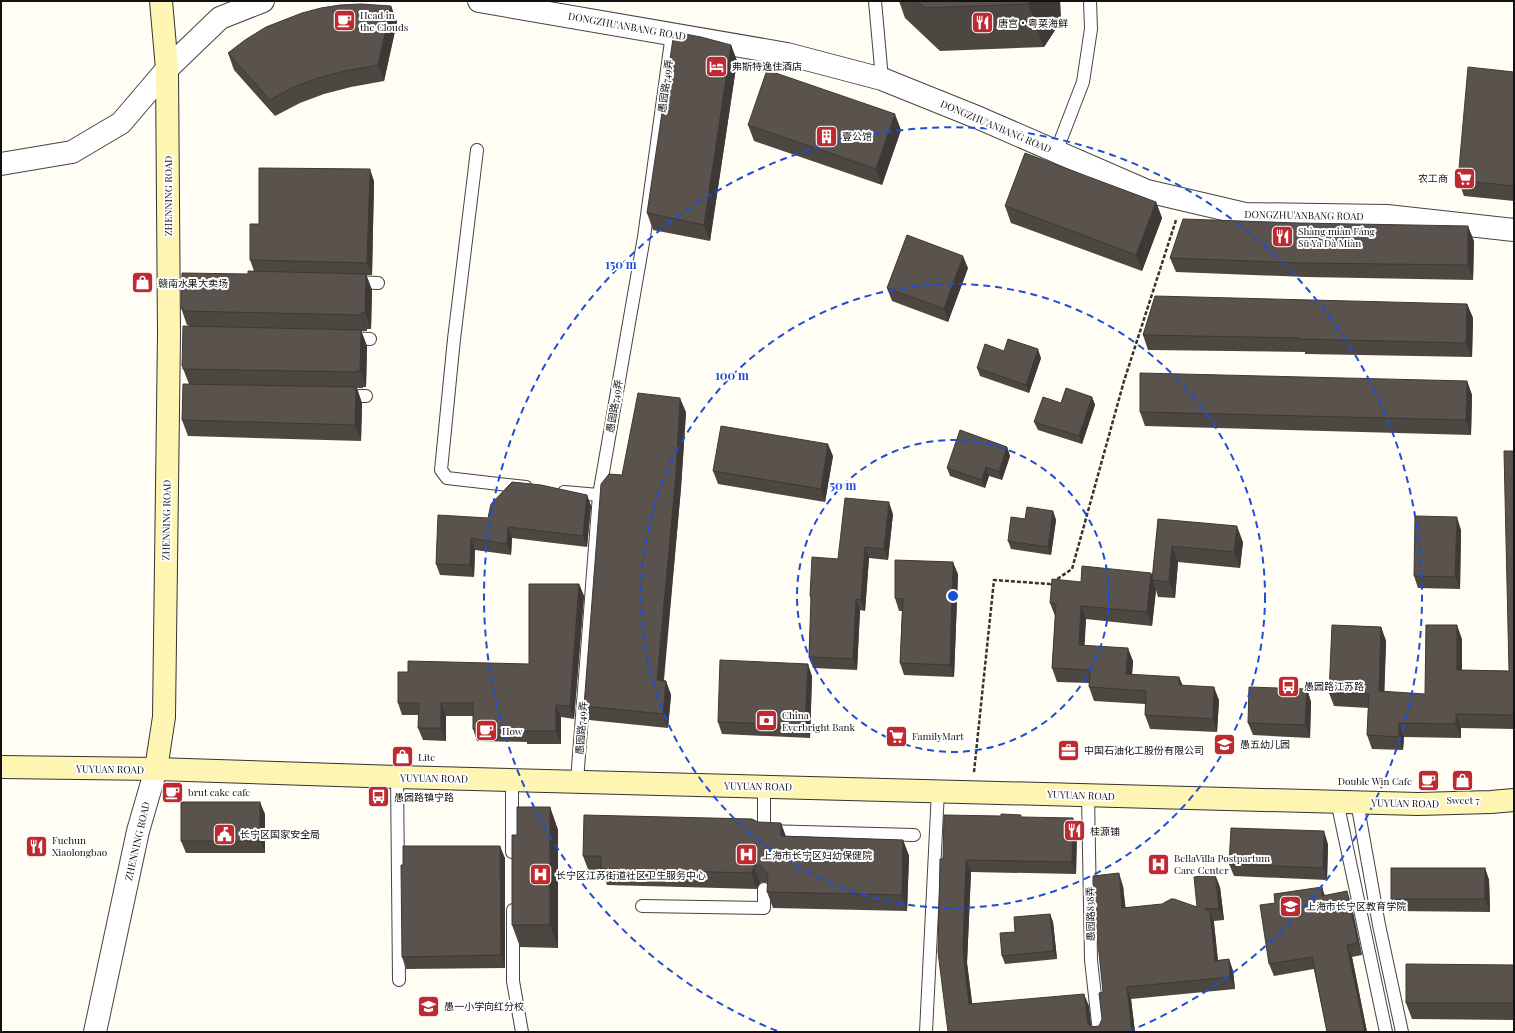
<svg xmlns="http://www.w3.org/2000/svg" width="1515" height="1033" font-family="'Playfair Display','Noto Sans SC',serif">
	<rect width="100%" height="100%" fill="#fffdf4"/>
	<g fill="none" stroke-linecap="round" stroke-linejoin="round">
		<defs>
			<g id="lane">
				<polyline points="875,1 882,79"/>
				<polyline points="477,150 454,339 441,470 447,478 526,487"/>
				<polyline points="1056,152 1083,82 1091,29 1090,1"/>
				<polyline points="354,282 378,283"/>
				<polyline points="348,338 370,339"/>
				<polyline points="343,396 366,396"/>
				<polyline points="564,492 599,495"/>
				<polyline points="397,777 399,980"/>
				<polyline points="512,780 512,852"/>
				<polyline points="577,781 599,495 644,237 672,34"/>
				<polyline points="764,786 764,831 914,835"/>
				<polyline points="1088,795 1091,960 1099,1032"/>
				<polyline points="1337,801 1386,1032"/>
				<polyline points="1357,802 1379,925 1402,1032"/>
				<polyline points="642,906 764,908 764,889"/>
				<polyline points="513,910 513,981 522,1032"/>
				<polyline points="926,1032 938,791"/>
			</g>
			<g id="street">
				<polyline points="479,1 787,54 882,79 979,118 1147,191 1245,214 1387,216 1514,230"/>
				<polyline points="1,164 72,152 121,123 167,69 220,18 263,1"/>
				<polyline points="95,1032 138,831 156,769"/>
			</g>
			<g id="secondary">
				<polyline points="1,767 156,769 397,777 1418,804 1491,802 1514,800"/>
				<polyline points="156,769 164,717 169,334 167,69 161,1"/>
			</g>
		</defs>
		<use href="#lane" stroke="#444" stroke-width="14"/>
		<use href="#street" stroke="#444" stroke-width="24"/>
		<use href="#secondary" stroke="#333" stroke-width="24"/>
		<polyline stroke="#333" stroke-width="2.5" stroke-dasharray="4 2" stroke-linecap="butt" points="974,772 994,580 1050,584 1072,569 1124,381 1176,220"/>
		<use href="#lane" stroke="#fff" stroke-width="12"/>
		<use href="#street" stroke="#fff" stroke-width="22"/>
		<use href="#secondary" stroke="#fdf5b1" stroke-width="22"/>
	</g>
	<g fill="#4d4742">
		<polygon points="899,1 1060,1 1061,21 1044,47 940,51 905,18"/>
		<polygon points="391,6 397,22 384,81 351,87 324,94 300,103 275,116 234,70 228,53"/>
		<polygon points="731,45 737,61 710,241 653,230 647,213"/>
		<polygon points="1514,72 1514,201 1464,196 1458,180"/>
		<polygon points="748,125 901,130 882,185 754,141"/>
		<polygon points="374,181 372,275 366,275 372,290 371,329 367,329 367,331 361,331 367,346 366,387 363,387 363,388 357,388 362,403 361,441 188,436 182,420 189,384 182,366 189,326 188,325 187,325 181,308 248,274 254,271 250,260 259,224"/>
		<polygon points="1156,202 1162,218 1142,271 1011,223 1005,206"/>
		<polygon points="1474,241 1473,280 1306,277 1176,272 1170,258"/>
		<polygon points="968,268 948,322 892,301 887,288"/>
		<polygon points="1467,304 1473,318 1472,357 1305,354 1305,352 1148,350 1143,335"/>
		<polygon points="1004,351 1041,358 1029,393 980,376 977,368"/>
		<polygon points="1467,381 1472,395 1471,435 1145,426 1140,412"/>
		<polygon points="1092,397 1095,405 1082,444 1038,430 1034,422 1061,403"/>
		<polygon points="686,412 681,488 664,680 666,681 671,695 668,728 589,720 584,706 622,475"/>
		<polygon points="1007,447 1010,456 1002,480 989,476 985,488 950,476 947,468"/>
		<polygon points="1514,451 1514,729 1461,728 1461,738 1404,737 1403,750 1372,749 1367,735 1368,708 1334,706 1329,693 1381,627 1386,641 1384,692 1425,694 1462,639 1462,670 1509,671"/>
		<polygon points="833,456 825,502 718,484 713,471"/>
		<polygon points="587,495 591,506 587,547 512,538 511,555 475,550 474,577 440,575 436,564 488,518"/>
		<polygon points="1053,511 1056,520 1051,555 1011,549 1008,541"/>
		<polygon points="893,514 888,560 869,558 865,611 860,610 857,670 813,668 809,657 811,601 810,596 838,559"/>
		<polygon points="1158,519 1243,542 1240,568 1178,562 1175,598 1158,597 1156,590 1152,626 1086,619 1084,645 1133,661 1132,675 1179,677 1183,686 1219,700 1217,732 1150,729 1145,715 1145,704 1094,701 1089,687 1089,683 1057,682 1052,668 1055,616 1050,603 1081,582 1151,573 1153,577"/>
		<polygon points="1461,530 1460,589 1418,588 1414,576"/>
		<polygon points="958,574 954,677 904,675 900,663 902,611 899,611 895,598"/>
		<polygon points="579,584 584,596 574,719 561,717 561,744 527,744 527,742 477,741 473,729 473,716 446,716 446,741 423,740 418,728 418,715 402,715 398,703 408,672 529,664"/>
		<polygon points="812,676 810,738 722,734 718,722"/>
		<polygon points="1307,689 1311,702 1310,738 1253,735 1248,723"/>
		<polygon points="550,807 558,830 558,948 520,947 512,925 517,835"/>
		<polygon points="265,814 265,853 186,853 181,841"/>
		<polygon points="1022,817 1077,830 1076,874 971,872 967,963 972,1004 1089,1006 1091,1026 1099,1026 1102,1019 1103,992 1123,886 1125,907 1197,907 1220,887 1224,920 1214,921 1214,923 1218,960 1229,959 1233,971 1235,989 1131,999 1135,1032 948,1032 943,859"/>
		<polygon points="786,836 903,840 909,856 907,911 773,908 767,892 768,883 764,882 760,883 757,889 607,885 603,872 589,872 583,856"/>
		<polygon points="1328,844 1327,880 1234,876 1229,864"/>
		<polygon points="505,858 505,968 406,969 402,957 403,865"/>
		<polygon points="1485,868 1489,880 1490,912 1395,911 1391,899"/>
		<polygon points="1325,895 1351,903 1362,955 1352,957 1367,1032 1327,1032 1314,969 1274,976 1269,964"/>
		<polygon points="1050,914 1053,922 1057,959 1005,964 1002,956 1015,932"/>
		<polygon points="1514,965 1514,1020 1412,1019 1406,1003"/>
	</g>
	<g fill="#3e3936">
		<polygon points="1030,1 1060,1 1061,21 1044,47 1028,4"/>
		<polygon points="391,6 397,22 384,81 378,65"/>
		<polygon points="731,45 737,61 710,241 704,225"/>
		<polygon points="895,114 901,130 882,185 876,169"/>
		<polygon points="370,169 374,181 372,275 367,263"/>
		<polygon points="1156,202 1162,218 1142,271 1136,255"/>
		<polygon points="1468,226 1474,241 1473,280 1468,265"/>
		<polygon points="963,256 968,268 948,322 944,309"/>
		<polygon points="366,274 372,290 371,329 365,313"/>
		<polygon points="1467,304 1473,318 1472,357 1466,343"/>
		<polygon points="361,313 367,329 367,331 361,315"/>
		<polygon points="361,330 367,346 366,387 360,371"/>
		<polygon points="1038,349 1041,358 1029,393 1026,385"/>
		<polygon points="357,371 363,387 363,388 357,372"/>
		<polygon points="1467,381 1472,395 1471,435 1466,420"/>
		<polygon points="356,387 362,403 361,441 355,425"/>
		<polygon points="1092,397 1095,405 1082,444 1079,436"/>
		<polygon points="680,398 686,412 681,488 662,694 657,680"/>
		<polygon points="828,444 833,456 825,502 821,489"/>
		<polygon points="1007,447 1010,456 1002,480 999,472"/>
		<polygon points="986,467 989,476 985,488 982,480"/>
		<polygon points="587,495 591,506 587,547 583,536"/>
		<polygon points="889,502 893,514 888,560 884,549"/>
		<polygon points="1053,511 1056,520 1051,555 1048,547"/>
		<polygon points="1457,517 1461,530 1460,589 1455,577"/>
		<polygon points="1237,526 1243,542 1240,568 1234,552"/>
		<polygon points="508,527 512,538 511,555 507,544"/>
		<polygon points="471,538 475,550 474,577 470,565"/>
		<polygon points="1172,546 1178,562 1175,598 1169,582"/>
		<polygon points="865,547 869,558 865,611 861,600"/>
		<polygon points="953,562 958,574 954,677 950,665"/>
		<polygon points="1151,573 1154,581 1152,580 1156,590 1152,626 1147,612"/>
		<polygon points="579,584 584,596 574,719 570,706"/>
		<polygon points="856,599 860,610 857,670 853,659"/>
		<polygon points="1081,606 1086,619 1084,658 1079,645"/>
		<polygon points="1457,625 1462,639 1462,683 1457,670"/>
		<polygon points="1381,627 1386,641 1384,705 1379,691"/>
		<polygon points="1128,648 1133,661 1131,688 1126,674"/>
		<polygon points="808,664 812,676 810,738 805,725"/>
		<polygon points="1179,677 1184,690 1179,685"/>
		<polygon points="666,681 671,695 668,728 663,714"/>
		<polygon points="1214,687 1219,700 1217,732 1213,719"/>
		<polygon points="1307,689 1311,702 1310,738 1305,725"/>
		<polygon points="441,703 446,716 446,741 441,728"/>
		<polygon points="556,705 561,717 561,744 556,731"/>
		<polygon points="1456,714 1461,728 1461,738 1456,724"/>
		<polygon points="1399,723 1404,737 1403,750 1399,737"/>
		<polygon points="260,802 265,814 265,853 260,841"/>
		<polygon points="550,807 558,830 558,948 550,925"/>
		<polygon points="1073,818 1077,830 1076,874 1072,862"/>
		<polygon points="781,823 787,839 781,836"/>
		<polygon points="1324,831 1328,844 1327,880 1323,868"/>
		<polygon points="903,840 909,856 907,911 902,895"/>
		<polygon points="500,846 505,858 505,968 501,955"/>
		<polygon points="966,860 971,872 967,963 974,1017 969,1004 963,951"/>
		<polygon points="754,867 760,883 757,889 751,873"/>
		<polygon points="1485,868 1489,880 1490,912 1485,899"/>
		<polygon points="1119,873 1123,886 1127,920 1122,908"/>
		<polygon points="1215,874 1220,887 1224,920 1219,908"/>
		<polygon points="1322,887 1326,899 1322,896"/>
		<polygon points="1347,891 1351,903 1362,955 1358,943"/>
		<polygon points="1210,911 1214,923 1219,973 1215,961"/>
		<polygon points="1050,914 1053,922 1057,959 1054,951"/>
		<polygon points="1347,945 1352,957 1367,1032 1365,1032"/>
		<polygon points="1229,959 1233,971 1235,989 1230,977"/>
		<polygon points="1127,987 1131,999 1135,1032 1132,1032"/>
		<polygon points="1084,994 1089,1006 1092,1032 1088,1024"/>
	</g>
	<g fill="#59524d" stroke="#3e3936">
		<polygon points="917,1 1030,1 1028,4 925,8"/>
		<polygon points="361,4 391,6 378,65 345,71 318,78 294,87 270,100 228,53 245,40 266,27 302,13 321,8 340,5"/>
		<polygon points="674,32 701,37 731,45 704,225 647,213"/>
		<polygon points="1468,67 1514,72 1514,186 1458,180"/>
		<polygon points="767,70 895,114 876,169 748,125"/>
		<polygon points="1025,153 1156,202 1136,255 1005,206"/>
		<polygon points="259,168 370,169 367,263 250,260 250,224 259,224"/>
		<polygon points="1183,219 1298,223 1468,226 1468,265 1301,263 1170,258"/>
		<polygon points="907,235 963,256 944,309 887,288"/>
		<polygon points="248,271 366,274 365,313 361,313 361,315 183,311 183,308 181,308 182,273 248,274"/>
		<polygon points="1155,296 1467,304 1466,343 1300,339 1300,338 1143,335"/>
		<polygon points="183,326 361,330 360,371 357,371 357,372 183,369 183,367 182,366"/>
		<polygon points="1008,339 1038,349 1026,385 977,368 985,344 1004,351"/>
		<polygon points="1140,373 1467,381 1466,420 1140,412"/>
		<polygon points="183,384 356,387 355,425 182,420"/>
		<polygon points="1066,388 1092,397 1079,436 1034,422 1043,397 1061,403"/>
		<polygon points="638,393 680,398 676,473 657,680 666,681 663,714 584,706 601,484 609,474 622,475"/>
		<polygon points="721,426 828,444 821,489 713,471"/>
		<polygon points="960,430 1007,447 999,472 986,467 982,480 947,468"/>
		<polygon points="1504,451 1514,451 1514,715 1456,714 1456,724 1399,723 1399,737 1367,735 1369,694 1329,693 1332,625 1381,627 1379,691 1425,694 1426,625 1457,625 1457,670 1509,671"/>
		<polygon points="512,482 541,485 587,495 583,536 508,527 507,544 471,538 470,565 436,564 438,515 488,518 491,504"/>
		<polygon points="845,498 889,502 884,549 865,547 861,600 856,599 853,659 809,657 811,597 810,596 812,557 838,559"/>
		<polygon points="1027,507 1053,511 1048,547 1008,541 1011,517 1025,519"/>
		<polygon points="1415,516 1457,517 1455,577 1414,576"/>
		<polygon points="1158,519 1237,526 1234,552 1172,546 1169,582 1152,580"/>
		<polygon points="895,560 953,562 950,665 900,663 903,599 895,598"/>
		<polygon points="1082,566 1151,573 1147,612 1081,606 1079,645 1128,648 1126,674 1179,677 1179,685 1214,687 1213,719 1145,715 1146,691 1089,687 1090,670 1052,668 1056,604 1050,603 1052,579 1081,582"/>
		<polygon points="529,584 579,584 570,706 556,705 556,731 523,731 523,730 473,729 473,703 441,703 441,728 418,728 419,703 398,703 398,672 408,672 408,661 529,664"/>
		<polygon points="720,660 808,664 805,725 718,722"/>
		<polygon points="1249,687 1307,689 1305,725 1248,723"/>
		<rect x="181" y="802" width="79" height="39"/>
		<polygon points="517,807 550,807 550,925 512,925 512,835 517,835"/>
		<polygon points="1001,814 1021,815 1021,817 1073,818 1072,862 966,860 963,951 969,1004 1084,994 1088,1024 1092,1027 1099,1026 1102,1019 1099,993 1103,992 1093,895 1093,876 1119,873 1122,908 1162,904 1171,899 1174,899 1197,907 1194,877 1215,874 1219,908 1205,909 1210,911 1215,961 1229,959 1230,977 1127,987 1132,1032 948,1032 938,952 940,859 943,859 944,815 1001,816"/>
		<polygon points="584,815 752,819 758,822 781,823 781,836 903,840 902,895 767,892 768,873 766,873 762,867 759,865 754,867 751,873 601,869 601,856 583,856"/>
		<polygon points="1231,828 1324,831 1323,868 1229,864"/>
		<polygon points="403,846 500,846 501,955 402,957 401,865 403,865"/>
		<rect x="1391" y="868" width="94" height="31"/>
		<polygon points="1322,887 1322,896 1347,891 1358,943 1347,945 1365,1032 1327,1032 1312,957 1269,964 1260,905 1275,903 1274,894"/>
		<polygon points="1050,914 1054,951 1002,956 1000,933 1015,932 1014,917"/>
		<polygon points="1406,964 1514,965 1514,1003 1406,1003"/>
	</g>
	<g fill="none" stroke="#1d4ed8" stroke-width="2" stroke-dasharray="7 5">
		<circle cx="953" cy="596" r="156"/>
		<circle cx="953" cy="596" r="312"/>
		<path d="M777 1031A469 469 0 1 1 1129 1031"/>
	</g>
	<defs>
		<symbol id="cafe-square" viewBox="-11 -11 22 22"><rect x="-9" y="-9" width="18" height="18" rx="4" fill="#bf2a30" stroke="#fff"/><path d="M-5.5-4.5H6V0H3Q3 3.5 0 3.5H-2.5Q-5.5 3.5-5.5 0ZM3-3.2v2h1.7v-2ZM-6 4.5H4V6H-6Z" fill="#fff"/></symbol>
		<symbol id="restaurant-square" viewBox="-11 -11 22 22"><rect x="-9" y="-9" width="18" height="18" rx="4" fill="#bf2a30" stroke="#fff"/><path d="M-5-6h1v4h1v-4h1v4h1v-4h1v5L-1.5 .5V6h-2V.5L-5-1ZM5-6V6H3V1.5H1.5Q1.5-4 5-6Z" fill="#fff"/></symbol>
		<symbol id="hotel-square" viewBox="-11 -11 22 22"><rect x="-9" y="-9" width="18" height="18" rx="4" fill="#bf2a30" stroke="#fff"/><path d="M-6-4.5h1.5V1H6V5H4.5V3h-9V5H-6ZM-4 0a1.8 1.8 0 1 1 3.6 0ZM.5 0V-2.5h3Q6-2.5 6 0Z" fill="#fff"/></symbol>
		<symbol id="building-square" viewBox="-11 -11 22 22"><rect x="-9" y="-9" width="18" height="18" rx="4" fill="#bf2a30" stroke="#fff"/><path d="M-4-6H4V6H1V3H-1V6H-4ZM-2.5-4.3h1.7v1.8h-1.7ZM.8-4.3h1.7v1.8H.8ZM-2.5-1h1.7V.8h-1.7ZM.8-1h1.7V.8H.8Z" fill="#fff"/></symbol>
		<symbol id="supermarket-square" viewBox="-11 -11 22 22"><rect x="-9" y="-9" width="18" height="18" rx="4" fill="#bf2a30" stroke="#fff"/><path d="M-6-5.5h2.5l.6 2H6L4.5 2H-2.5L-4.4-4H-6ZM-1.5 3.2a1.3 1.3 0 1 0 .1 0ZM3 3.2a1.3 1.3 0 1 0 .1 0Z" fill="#fff"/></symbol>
		<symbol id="shop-square" viewBox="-11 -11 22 22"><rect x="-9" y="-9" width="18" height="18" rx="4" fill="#bf2a30" stroke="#fff"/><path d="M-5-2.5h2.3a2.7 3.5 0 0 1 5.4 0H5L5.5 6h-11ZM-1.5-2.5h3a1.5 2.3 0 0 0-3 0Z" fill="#fff"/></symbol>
		<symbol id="bus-square" viewBox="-11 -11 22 22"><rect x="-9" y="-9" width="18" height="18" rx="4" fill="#bf2a30" stroke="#fff"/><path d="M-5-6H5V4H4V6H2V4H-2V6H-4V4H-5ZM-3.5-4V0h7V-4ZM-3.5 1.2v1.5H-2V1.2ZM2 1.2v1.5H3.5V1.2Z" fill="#fff"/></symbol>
		<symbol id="bank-square" viewBox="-11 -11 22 22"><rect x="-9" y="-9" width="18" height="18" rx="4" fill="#bf2a30" stroke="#fff"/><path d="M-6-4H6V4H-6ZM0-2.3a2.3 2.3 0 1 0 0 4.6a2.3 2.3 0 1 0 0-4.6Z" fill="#fff"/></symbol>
		<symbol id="school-square" viewBox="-11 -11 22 22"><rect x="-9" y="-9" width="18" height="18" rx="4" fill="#bf2a30" stroke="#fff"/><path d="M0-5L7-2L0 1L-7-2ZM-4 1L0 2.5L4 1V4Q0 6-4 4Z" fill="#fff"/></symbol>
		<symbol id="office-square" viewBox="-11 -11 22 22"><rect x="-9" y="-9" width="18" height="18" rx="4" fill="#bf2a30" stroke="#fff"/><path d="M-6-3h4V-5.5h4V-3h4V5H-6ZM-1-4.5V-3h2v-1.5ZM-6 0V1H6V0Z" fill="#fff"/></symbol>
		<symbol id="civic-square" viewBox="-11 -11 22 22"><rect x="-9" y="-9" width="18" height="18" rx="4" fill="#bf2a30" stroke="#fff"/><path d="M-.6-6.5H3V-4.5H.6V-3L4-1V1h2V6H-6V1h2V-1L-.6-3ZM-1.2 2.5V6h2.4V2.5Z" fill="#fff"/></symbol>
		<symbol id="hospital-square" viewBox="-11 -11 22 22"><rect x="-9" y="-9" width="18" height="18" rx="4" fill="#bf2a30" stroke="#fff"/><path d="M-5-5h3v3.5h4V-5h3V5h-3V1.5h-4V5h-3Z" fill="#fff"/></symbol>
	</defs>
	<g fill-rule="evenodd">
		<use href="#cafe-square" x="332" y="8" width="25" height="25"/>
		<use href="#restaurant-square" x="970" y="10" width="25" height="25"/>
		<use href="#hotel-square" x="704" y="54" width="25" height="25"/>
		<use href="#building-square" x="814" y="124" width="25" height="25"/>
		<use href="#supermarket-square" x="1452" y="166" width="25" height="25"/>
		<use href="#restaurant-square" x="1270" y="224" width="25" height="25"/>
		<use href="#shop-square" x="130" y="270" width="25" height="25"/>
		<use href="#bus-square" x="1276" y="674" width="25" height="25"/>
		<use href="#bank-square" x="754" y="708" width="25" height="25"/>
		<use href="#cafe-square" x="474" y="718" width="25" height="25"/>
		<use href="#supermarket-square" x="884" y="724" width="25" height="25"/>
		<use href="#school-square" x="1212" y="732" width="25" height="25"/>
		<use href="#office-square" x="1056" y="738" width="25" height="25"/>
		<use href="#shop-square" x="390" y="744" width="25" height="25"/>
		<use href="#shop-square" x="1450" y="768" width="25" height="25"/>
		<use href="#cafe-square" x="1416" y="768" width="25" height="25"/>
		<use href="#cafe-square" x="160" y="780" width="25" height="25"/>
		<use href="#bus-square" x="366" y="784" width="25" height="25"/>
		<use href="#restaurant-square" x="1062" y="818" width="25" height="25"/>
		<use href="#civic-square" x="212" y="822" width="25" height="25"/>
		<use href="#restaurant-square" x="24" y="834" width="25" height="25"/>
		<use href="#hospital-square" x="734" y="842" width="25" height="25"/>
		<use href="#hospital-square" x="1146" y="852" width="25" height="25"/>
		<use href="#hospital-square" x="528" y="862" width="25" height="25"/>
		<use href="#school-square" x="1278" y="894" width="25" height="25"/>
		<use href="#school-square" x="416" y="994" width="25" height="25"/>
	</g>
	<g text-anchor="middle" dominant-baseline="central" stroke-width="4" stroke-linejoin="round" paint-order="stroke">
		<g font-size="10" fill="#111" stroke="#fff" text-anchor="start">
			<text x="360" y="15">Head in<tspan x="360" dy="12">the Clouds</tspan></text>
			<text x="998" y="23">唐宫・粤菜海鲜</text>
			<text x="732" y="66">弗斯特逸住酒店</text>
			<text x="842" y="136">壹公馆</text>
			<text x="1448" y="178" text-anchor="end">农工商</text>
			<text x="1298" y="231">Shàng miàn Fáng<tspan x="1298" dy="12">Sũ Ya Dà Miàn</tspan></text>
			<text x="158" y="283">赣南水果大卖场</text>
			<text x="1304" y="686">愚园路江苏路</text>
			<text x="782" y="715">China<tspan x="782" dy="12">Everbright Bank</tspan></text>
			<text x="502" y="731">How</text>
			<text x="912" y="736">FamilyMart</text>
			<text x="1240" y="744">愚五幼儿园</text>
			<text x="1084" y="750">中国石油化工股份有限公司</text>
			<text x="418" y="757">Lite</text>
			<text x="1412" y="781" text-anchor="end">Double Win Cafe</text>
			<text x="188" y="792">brut cake cafe</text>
			<text x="394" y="797">愚园路镇宁路</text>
			<text x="1463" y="800" text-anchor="middle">Sweet 7</text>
			<text x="1090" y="831">桂源铺</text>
			<text x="240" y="834">长宁区国家安全局</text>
			<text x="52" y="840">Fuchun<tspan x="52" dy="12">Xiaolongbao</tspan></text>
			<text x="762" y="855">上海市长宁区妇幼保健院</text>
			<text x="1174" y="858">BellaVilla Postpartum<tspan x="1174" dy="12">Care Center</tspan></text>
			<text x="556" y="875">长宁区江苏街道社区卫生服务中心</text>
			<text x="1306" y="906">上海市长宁区教育学院</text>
			<text x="444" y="1006">愚一小学向红分校</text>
		</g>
		<g font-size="10" fill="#111" stroke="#fff">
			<text transform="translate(627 26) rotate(10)">DONGZHU'ANBANG ROAD</text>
			<text transform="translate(665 86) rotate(-82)">愚园路749弄</text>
			<text transform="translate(996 126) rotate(23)">DONGZHU'ANBANG ROAD</text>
			<text transform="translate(168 196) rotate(-90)">ZHENNING ROAD</text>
			<text transform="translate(1304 215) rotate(1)">DONGZHU'ANBANG ROAD</text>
			<text transform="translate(614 406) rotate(-80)">愚园路749弄</text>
			<text transform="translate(166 520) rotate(-89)">ZHENNING ROAD</text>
			<text transform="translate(581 728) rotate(-86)">愚园路749弄</text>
			<text transform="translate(110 769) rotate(1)">YUYUAN ROAD</text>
			<text transform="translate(434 778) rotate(1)">YUYUAN ROAD</text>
			<text transform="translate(758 786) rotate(1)">YUYUAN ROAD</text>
			<text transform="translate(1081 795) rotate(2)">YUYUAN ROAD</text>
			<text transform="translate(1405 803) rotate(1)">YUYUAN ROAD</text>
			<text transform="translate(137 841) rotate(-77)">ZHENNING ROAD</text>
			<text transform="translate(1090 914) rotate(-91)">愚园路838弄</text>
		</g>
	</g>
	<circle cx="953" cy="596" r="6" fill="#1d4ed8" stroke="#fff" stroke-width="2"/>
	<g font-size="12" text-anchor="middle" font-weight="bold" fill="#1d4ed8" stroke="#fff" stroke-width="4" stroke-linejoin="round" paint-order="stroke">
		<text x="621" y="269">150 m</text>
		<text x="732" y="380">100 m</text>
		<text x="843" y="490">50 m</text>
	</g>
	<rect width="1515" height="1033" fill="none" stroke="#111111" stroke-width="4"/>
</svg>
